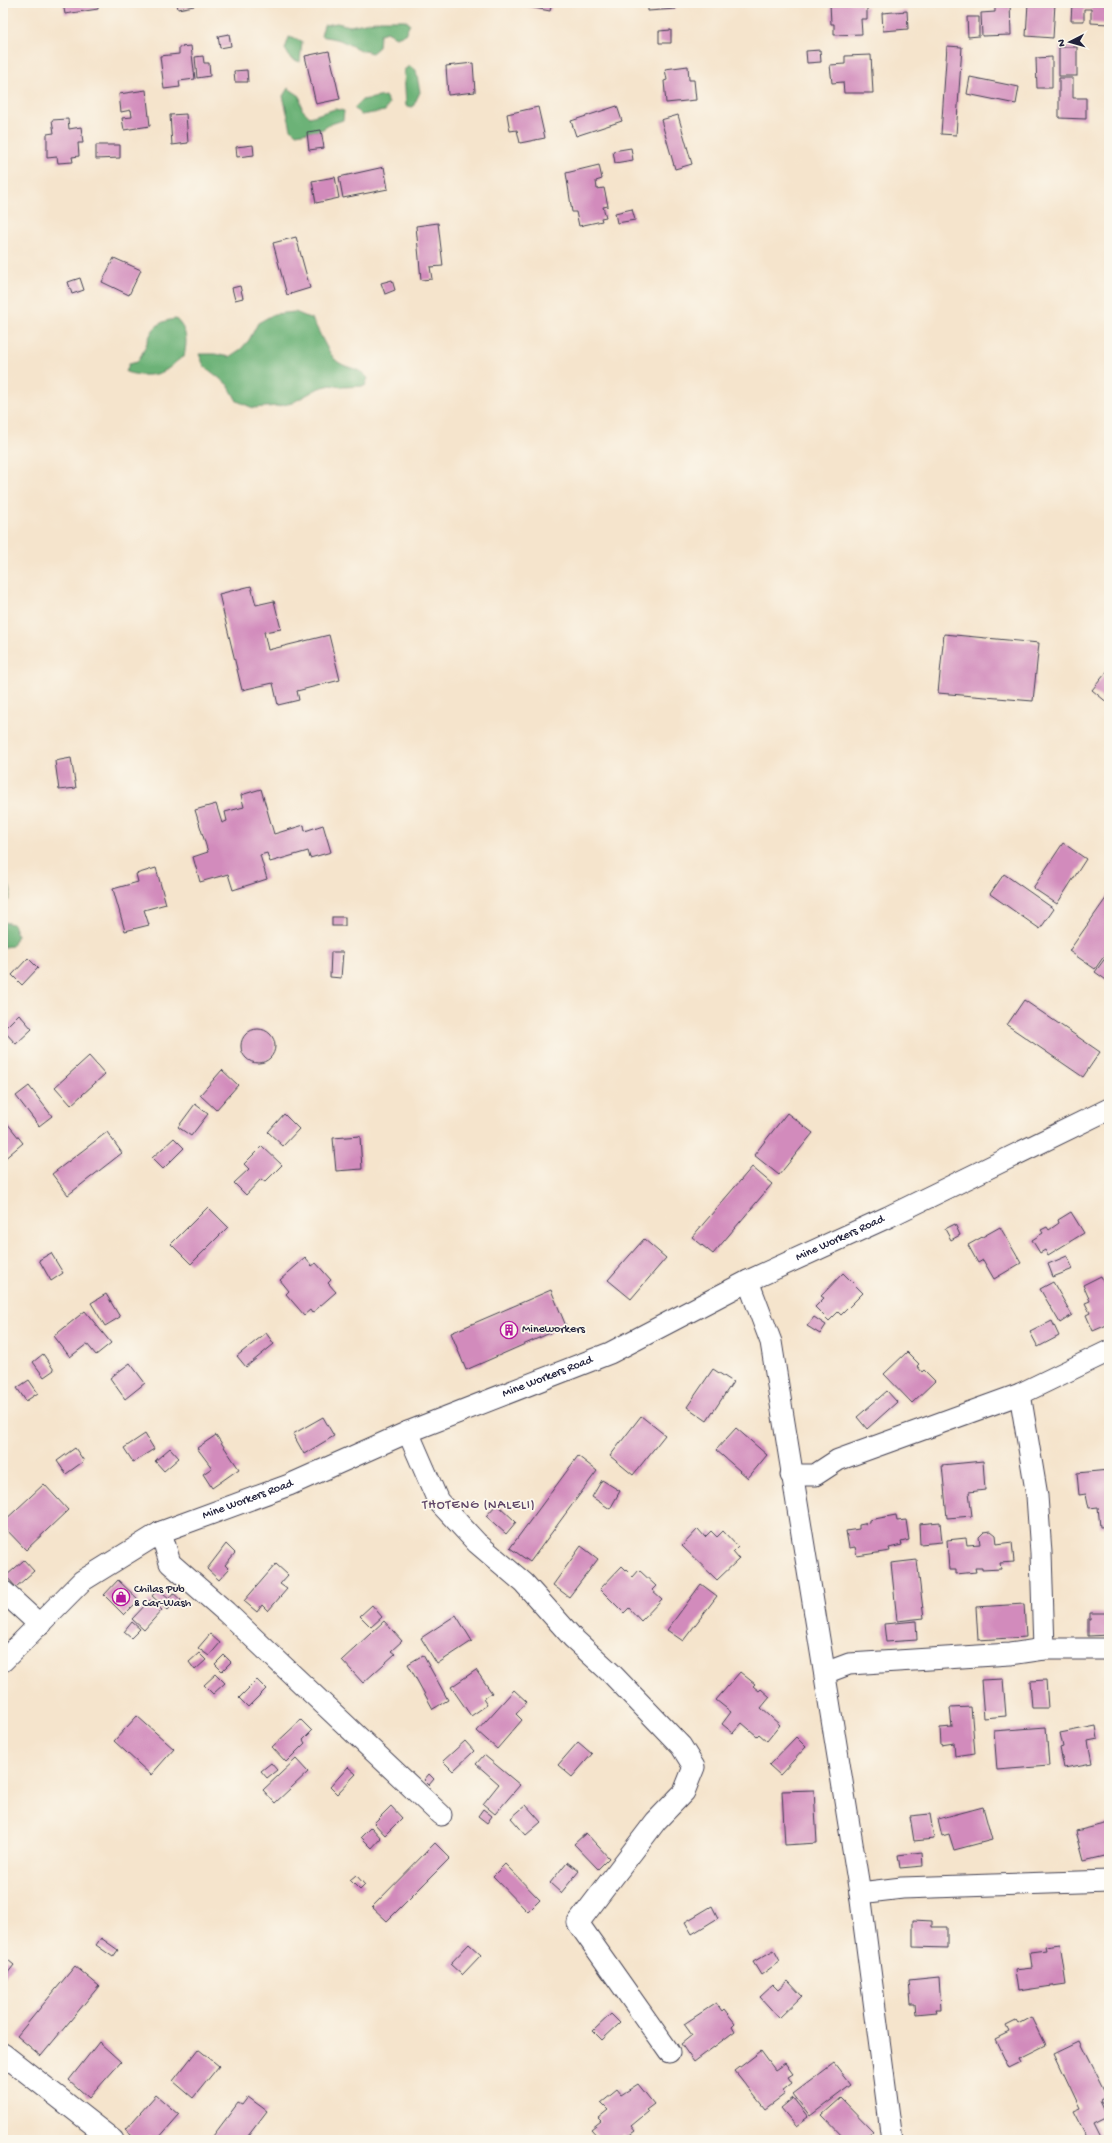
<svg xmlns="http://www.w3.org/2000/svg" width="1112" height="2143" font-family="'Gochi Hand',sans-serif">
	<rect width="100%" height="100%" fill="#fbf7ec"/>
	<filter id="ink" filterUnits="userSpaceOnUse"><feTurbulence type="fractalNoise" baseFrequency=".025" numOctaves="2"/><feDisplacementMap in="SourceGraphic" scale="8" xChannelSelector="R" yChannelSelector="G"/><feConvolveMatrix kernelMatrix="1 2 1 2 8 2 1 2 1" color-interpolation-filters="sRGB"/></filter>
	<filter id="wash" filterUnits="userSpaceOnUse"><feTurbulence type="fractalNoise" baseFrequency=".012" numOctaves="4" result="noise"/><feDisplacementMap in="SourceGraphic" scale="16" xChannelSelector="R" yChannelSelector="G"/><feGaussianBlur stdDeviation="0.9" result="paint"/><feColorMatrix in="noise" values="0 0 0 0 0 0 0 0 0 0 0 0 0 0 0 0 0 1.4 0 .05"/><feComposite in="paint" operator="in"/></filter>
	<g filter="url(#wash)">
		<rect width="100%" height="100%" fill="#f5e4cc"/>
		<g fill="#6cb277" stroke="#476a59">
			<polygon points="380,20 405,20 410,24 405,34 396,37 387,32 380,34 379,47 372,53 360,50 340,40 321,36 324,25 337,23 350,26"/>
			<polygon points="289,37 302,41 300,62 291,59 285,49"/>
			<polygon points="409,66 416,70 420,92 413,107 406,106 404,70"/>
			<polygon points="288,88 300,96 302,109 310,117 335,109 344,111 343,120 331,124 321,130 296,134 291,129 283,96"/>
			<polygon points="385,96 389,103 385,111 361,115 354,108 362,100"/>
			<path d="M295,312l17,7c7,11 16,36 26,43 12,8 19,4 30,16l-3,8 -24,1 -10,-2 -12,3 -27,15 -13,3 -26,2 -16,-7 -9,-16 -24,-19 -5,-12h16l14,3 12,-8 8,-9 9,-17 16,-9z"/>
			<path d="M176,319c12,12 11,22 8,38 -8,3 -11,9 -18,13 -10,7 -29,6 -40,2l3,-8 8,-2c15,-21 9,-40 39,-43z"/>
			<polygon points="3,879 7,880 11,891 9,900 3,900"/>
			<polygon points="3,922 13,924 17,935 12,946 3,947"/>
		</g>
		<g id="blocks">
			<g fill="#d28bbc">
				<polygon points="63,3 98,3 98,9 65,14"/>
				<polygon points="177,3 193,3 194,6 178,9"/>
				<polygon points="524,3 552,3 550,11 524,6"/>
				<polygon points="648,3 675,3 676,9 648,11"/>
				<polygon points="700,3 731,3 731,4 700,5"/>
				<polygon points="830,3 861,3 862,7 867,7 867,19 861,19 862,34 834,35 834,24 831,24"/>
				<polygon points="995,3 1010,3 1011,35 982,36 981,13 995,12"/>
				<polygon points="1028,3 1055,3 1053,38 1026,36"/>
				<polygon points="1072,3 1109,3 1109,24 1091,23 1091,9 1084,9 1084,21 1071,21"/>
				<polygon points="907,11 908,29 883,31 882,13"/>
				<polygon points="967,17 979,17 979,36 968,37"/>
				<polygon points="671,30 671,43 659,43 659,31"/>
				<polygon points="229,34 231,46 220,48 218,36"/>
				<polygon points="191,46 195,79 179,81 180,87 164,89 160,56 179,54 179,47"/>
				<polygon points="947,46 962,47 956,135 941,134"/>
				<rect x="1059" y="47" width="18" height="29"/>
				<polygon points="820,50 821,62 807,63 806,51"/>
				<polygon points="329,51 340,99 316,104 305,56"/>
				<polygon points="871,55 873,93 844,93 843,82 832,83 830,65 845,64 845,56"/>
				<polygon points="203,56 204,63 209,63 210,76 197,78 195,57"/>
				<polygon points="1052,57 1052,88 1037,88 1036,58"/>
				<polygon points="473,63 475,92 448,95 446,66"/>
				<polygon points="688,66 689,80 694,80 696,100 666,103 664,81 667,80 665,69"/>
				<polygon points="247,70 248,82 235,82 234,71"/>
				<polygon points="970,77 1019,87 1016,104 967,94"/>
				<polygon points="1059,78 1073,78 1073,98 1086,98 1086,119 1059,118"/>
				<polygon points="146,90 150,126 124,130 122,118 132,117 131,110 121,112 119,94"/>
				<polygon points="617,106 622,121 576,136 571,121"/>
				<polygon points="538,107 545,138 520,143 517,130 510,131 507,114"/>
				<polygon points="186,114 188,143 172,145 170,115"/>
				<polygon points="678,115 692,164 675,169 661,120"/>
				<polygon points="68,119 69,129 81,127 83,143 78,143 79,156 72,157 73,162 58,163 57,157 47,158 47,134 54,133 52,120"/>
				<polygon points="321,130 324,148 309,150 307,132"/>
				<polygon points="96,145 120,145 120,158 96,159"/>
				<polygon points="253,145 254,155 237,157 236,147"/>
				<polygon points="631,148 633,160 615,163 613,151"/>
				<polygon points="599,165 602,179 596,181 597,189 604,188 608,206 603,207 606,217 601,218 602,221 579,226 576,212 572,212 566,173"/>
				<polygon points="384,167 388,189 343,198 339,177"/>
				<polygon points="335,177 339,198 316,203 312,181"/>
				<polygon points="632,209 635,220 617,223 615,213"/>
				<polygon points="438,223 443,266 430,267 432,279 421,280 416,226"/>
				<polygon points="296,237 310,288 287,295 273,243"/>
				<polygon points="114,258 141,270 129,295 102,282"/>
				<polygon points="80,278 84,290 72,294 68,282"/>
				<polygon points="392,280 395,290 385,294 381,283"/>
				<polygon points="240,286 243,298 235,300 232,288"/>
				<polygon points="251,586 256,605 274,601 281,629 264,632 268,650 329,635 340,680 297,691 299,700 278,705 273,683 242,690 219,594"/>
				<polygon points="944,634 1039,643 1033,701 938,693"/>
				<polygon points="1109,669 1109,704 1092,690"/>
				<polygon points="71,758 76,788 59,790 55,761"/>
				<polygon points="261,789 274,834 304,825 305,831 323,825 331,852 310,858 308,851 270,862 267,853 260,855 267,879 233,890 228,874 200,882 193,857 208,852 195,810 216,804 222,823 227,821 225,812 244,807 241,795"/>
				<polygon points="1063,843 1086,859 1057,904 1033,888"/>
				<polygon points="156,868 166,904 144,910 149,925 125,931 113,889 138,882 136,874"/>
				<polygon points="1004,874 1054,909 1040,929 990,894"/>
				<polygon points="1109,894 1109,949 1095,969 1069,951"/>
				<rect x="332" y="917" width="13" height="9"/>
				<polygon points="331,952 343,952 341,978 330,977"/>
				<polygon points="1109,953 1109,982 1095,972"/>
				<polygon points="28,958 38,968 22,985 12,975"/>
				<polygon points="1024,1000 1100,1052 1083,1077 1007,1025"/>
				<polygon points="19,1014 32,1029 16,1044 3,1030"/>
				<circle cx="258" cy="1046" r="17"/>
				<polygon points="89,1056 105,1074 71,1105 55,1087"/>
				<polygon points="222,1070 238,1085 216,1110 200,1095"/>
				<polygon points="29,1086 52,1116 39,1126 16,1096"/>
				<polygon points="195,1104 208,1114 191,1136 178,1127"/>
				<polygon points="787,1113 813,1133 779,1175 754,1155"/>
				<polygon points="284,1114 299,1129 283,1146 268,1132"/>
				<polygon points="3,1118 23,1143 3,1160"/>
				<polygon points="107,1132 122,1153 68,1195 52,1174"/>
				<polygon points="360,1136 362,1169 336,1171 333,1138"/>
				<polygon points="174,1138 184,1148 163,1169 152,1158"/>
				<polygon points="262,1146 282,1165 265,1182 261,1179 246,1195 234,1183 249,1169 244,1164"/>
				<polygon points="752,1167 772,1184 713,1254 692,1237"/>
				<polygon points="208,1207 228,1227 191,1264 171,1244"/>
				<polygon points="1071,1212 1084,1233 1048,1255 1045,1250 1040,1253 1032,1240 1043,1233 1041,1230 1047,1227 1049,1230 1059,1223 1058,1220"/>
				<polygon points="955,1224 960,1235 951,1240 945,1229"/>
				<polygon points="1000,1227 1021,1263 994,1279 983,1260 978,1263 968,1245"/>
				<polygon points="644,1239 666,1258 631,1299 608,1280"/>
				<polygon points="51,1253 63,1273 51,1281 39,1260"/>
				<polygon points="1067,1256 1073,1269 1053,1277 1048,1264"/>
				<polygon points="305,1258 312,1266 316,1263 331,1280 328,1283 336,1292 312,1313 310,1310 304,1315 286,1294 289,1291 280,1280"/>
				<polygon points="843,1273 863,1293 841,1315 838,1312 829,1321 815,1307 824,1298 821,1296"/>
				<polygon points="1101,1276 1109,1293 1109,1324 1093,1331 1086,1315 1090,1313 1085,1303 1090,1301 1083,1285"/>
				<polygon points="1053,1282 1072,1315 1060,1323 1040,1289"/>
				<polygon points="551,1290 566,1326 466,1370 451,1333"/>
				<polygon points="106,1294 120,1317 105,1326 91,1303"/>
				<polygon points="85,1311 111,1343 96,1355 87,1344 70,1357 54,1336"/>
				<polygon points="814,1317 826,1325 820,1334 807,1326"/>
				<polygon points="1052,1321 1059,1336 1038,1347 1030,1332"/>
				<polygon points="266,1333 274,1344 246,1367 237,1356"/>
				<polygon points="907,1352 919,1364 917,1366 922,1372 924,1370 935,1381 912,1403 884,1374"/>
				<polygon points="43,1354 54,1370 44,1377 33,1362"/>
				<polygon points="130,1363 145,1383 125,1399 110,1378"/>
				<polygon points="713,1369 733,1382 707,1421 687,1407"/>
				<polygon points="29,1380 38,1393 26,1401 17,1388"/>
				<polygon points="887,1391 897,1402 867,1429 857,1417"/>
				<polygon points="641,1416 665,1435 633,1475 610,1456"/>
				<polygon points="323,1417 334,1436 304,1454 293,1434"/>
				<polygon points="736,1428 767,1455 748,1478 716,1450"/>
				<polygon points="145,1434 154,1449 133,1462 124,1448"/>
				<polygon points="216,1435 239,1469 212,1488 203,1474 212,1468 197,1448"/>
				<polygon points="75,1448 84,1461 66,1474 57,1461"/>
				<polygon points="170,1448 179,1458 164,1471 155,1461"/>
				<polygon points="578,1456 597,1471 530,1562 510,1548"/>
				<polygon points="983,1461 985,1490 969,1492 972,1516 947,1518 942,1465"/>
				<polygon points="1109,1470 1109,1526 1100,1527 1098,1507 1089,1508 1086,1494 1079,1495 1077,1473"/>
				<polygon points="602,1480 620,1491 610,1509 592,1497"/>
				<polygon points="44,1484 68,1510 26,1550 3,1526 3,1522"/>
				<polygon points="497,1504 516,1522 506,1534 486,1516"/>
				<polygon points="896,1515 897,1521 906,1520 909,1540 901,1542 902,1545 889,1548 890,1551 857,1556 855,1547 849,1548 846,1531 859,1529 859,1525 869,1523 869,1520"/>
				<polygon points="940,1522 942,1542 920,1544 919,1524"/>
				<polygon points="698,1529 705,1537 711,1531 717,1537 723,1531 738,1547 733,1552 739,1559 717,1580 682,1546"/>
				<polygon points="991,1531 996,1535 997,1544 1012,1542 1014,1562 1000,1563 1001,1569 982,1570 982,1568 975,1568 976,1572 956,1574 956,1570 949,1570 947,1540 966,1538 967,1545 980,1544 979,1537 984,1532"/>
				<polygon points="226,1544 235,1553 225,1565 229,1569 219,1580 207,1569"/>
				<polygon points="581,1546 598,1559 569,1597 553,1585"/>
				<polygon points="24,1560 34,1571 16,1587 6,1576"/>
				<polygon points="917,1560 924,1618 897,1621 891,1563"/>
				<polygon points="276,1564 288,1575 280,1584 287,1589 268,1611 262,1605 257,1612 244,1601"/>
				<polygon points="622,1566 633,1577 639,1570 656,1586 652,1590 662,1599 641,1621 629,1608 624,1613 600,1589"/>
				<polygon points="118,1580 139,1600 124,1615 104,1595"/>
				<polygon points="701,1584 717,1596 683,1641 667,1630"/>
				<polygon points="158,1589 169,1598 173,1593 181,1600 174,1608 171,1605 167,1610 152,1596"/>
				<polygon points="150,1600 162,1610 144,1630 132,1619"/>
				<polygon points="1024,1604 1026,1637 978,1640 976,1607"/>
				<polygon points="372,1605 382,1617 371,1627 360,1616"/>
				<polygon points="1090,1613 1106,1613 1106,1620 1109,1620 1109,1635 1088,1636 1088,1619 1090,1619"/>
				<polygon points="456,1615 472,1641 437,1664 421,1638"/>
				<polygon points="384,1621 402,1641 391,1651 395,1654 363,1683 342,1660"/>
				<polygon points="916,1621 917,1640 886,1642 884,1624"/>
				<polygon points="132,1622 140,1629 131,1638 124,1632"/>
				<polygon points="210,1634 220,1643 209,1656 198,1648"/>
				<polygon points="199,1653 206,1660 195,1670 189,1662"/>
				<polygon points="224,1655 231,1662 222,1671 215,1664"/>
				<polygon points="423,1655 448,1700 433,1709 408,1664"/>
				<polygon points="476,1670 492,1693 483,1699 487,1705 471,1716 451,1687"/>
				<polygon points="740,1672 755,1684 753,1686 759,1691 761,1689 770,1697 761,1708 780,1725 767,1741 759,1734 757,1736 742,1723 733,1733 722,1724 731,1712 716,1700"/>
				<polygon points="216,1674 225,1683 213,1694 204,1685"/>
				<polygon points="1003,1679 1006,1716 984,1718 981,1680"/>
				<polygon points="257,1680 266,1689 248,1707 239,1698"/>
				<polygon points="1046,1680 1048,1708 1032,1708 1030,1681"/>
				<polygon points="514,1690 527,1702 516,1714 522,1720 497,1749 477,1731"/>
				<polygon points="971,1707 975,1753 955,1756 954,1743 941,1745 940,1728 952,1727 950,1708"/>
				<polygon points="137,1716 174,1749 151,1775 114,1741"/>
				<polygon points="301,1720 312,1731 303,1740 305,1743 286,1762 272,1747"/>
				<polygon points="1096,1726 1098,1739 1088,1741 1092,1763 1064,1768 1060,1748 1063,1747 1060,1733"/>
				<polygon points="1046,1727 1049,1766 997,1770 994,1731"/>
				<polygon points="796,1737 806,1747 780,1775 769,1765"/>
				<polygon points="465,1741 474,1751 453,1771 443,1761"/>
				<polygon points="578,1742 592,1754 572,1777 558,1765"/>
				<polygon points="484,1755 520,1785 495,1814 483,1804 499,1784 476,1764"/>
				<polygon points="296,1759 308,1772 275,1803 263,1790"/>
				<polygon points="271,1763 277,1770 267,1778 261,1771"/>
				<polygon points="348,1767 356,1774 337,1794 330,1787"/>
				<polygon points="429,1774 434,1779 429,1785 424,1780"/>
				<polygon points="814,1790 817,1843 785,1845 782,1791"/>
				<polygon points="526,1805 541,1822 526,1835 511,1818"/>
				<polygon points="391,1806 402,1818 385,1835 374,1823"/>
				<polygon points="983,1807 992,1840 954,1850 949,1834 942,1836 938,1819"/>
				<polygon points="483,1809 492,1816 487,1823 478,1816"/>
				<polygon points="930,1814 934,1839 914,1841 910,1816"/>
				<polygon points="1109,1823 1109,1855 1084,1861 1076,1831"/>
				<polygon points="371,1827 381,1838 372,1848 361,1837"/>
				<polygon points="586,1833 609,1858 598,1869 574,1844"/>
				<polygon points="435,1843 450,1858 387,1921 372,1907"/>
				<polygon points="922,1852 923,1866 900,1868 898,1855"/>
				<polygon points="567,1862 579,1871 561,1893 550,1883"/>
				<polygon points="505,1864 540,1900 528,1912 493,1876"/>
				<polygon points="356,1875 365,1885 360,1890 350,1880"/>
				<polygon points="712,1906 718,1918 692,1934 685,1922"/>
				<polygon points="913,1920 932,1921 932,1927 947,1927 947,1948 913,1947"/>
				<polygon points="101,1938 118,1950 113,1957 96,1945"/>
				<polygon points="469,1944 481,1955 462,1975 450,1964"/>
				<polygon points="1060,1944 1066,1984 1018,1991 1015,1970 1032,1968 1030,1952 1046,1950 1045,1946"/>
				<polygon points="774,1950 780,1961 761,1975 753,1962"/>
				<polygon points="3,1956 14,1965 3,1979"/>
				<polygon points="75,1966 99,1986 41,2056 17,2036"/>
				<polygon points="939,1977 941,2009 936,2009 937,2012 916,2014 915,2004 911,2004 909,1980"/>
				<polygon points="788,1981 802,1996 779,2018 760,1997 773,1985 778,1990"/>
				<polygon points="716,2003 722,2011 724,2009 735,2023 732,2026 735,2031 694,2062 681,2044 692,2035 684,2024"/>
				<polygon points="611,2014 620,2023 602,2040 593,2031"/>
				<polygon points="1031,2017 1045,2045 1019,2058 1021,2062 1009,2068 995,2039 1009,2032 1006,2026 1016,2021 1018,2024"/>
				<polygon points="1079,2041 1107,2097 1101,2100 1108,2115 1094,2122 1103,2140 1088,2140 1073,2111 1080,2108 1054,2053"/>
				<polygon points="99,2042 121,2062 89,2098 69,2080"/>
				<polygon points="198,2049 219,2066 193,2098 173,2081"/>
				<polygon points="761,2051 775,2070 785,2063 793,2074 788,2077 792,2083 782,2091 785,2094 765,2109 735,2071"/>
				<polygon points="834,2063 851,2085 810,2116 793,2094"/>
				<polygon points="638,2084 654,2104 646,2110 648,2112 631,2126 635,2131 625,2138 623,2135 617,2140 615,2137 611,2140 601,2140 591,2129 601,2121 598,2118 608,2110 601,2103 617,2090 621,2095"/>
				<polygon points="156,2095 179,2115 157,2140 153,2140 149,2136 145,2140 137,2140 125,2130"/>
				<polygon points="248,2097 267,2111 245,2140 210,2140 238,2103 242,2105"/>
				<polygon points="793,2098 808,2117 796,2126 781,2108"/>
				<polygon points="841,2098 873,2131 863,2140 846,2140 822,2115"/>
			</g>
		</g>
	</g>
	<g filter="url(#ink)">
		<use href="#blocks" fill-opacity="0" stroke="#423f51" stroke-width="1"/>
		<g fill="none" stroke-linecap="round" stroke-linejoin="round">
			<defs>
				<g id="minor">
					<polyline points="748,1281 771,1342 860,1893 892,2140"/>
					<polyline points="1020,1394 1037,1496 1041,1553 1044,1649"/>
					<polyline points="408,1432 438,1501 477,1543 524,1583 573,1638 612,1674 681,1746 694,1767 684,1792 656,1821 578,1923 669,2052"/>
					<polyline points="791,1475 815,1475 838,1460 1020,1394 1109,1351"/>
					<polyline points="161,1532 170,1563 226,1612 441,1815"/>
					<polyline points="3,1591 40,1625"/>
					<path id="s1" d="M3,1661l79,-80 79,-49 128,-47 119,-53 202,-79 138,-72 140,-64 221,-108"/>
					<polyline points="825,1673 849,1664 1010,1654 1044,1649 1109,1649"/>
					<polyline points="860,1893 902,1888 1109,1881"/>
					<polyline points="3,2054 113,2140"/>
				</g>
			</defs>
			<use href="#minor" stroke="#423f51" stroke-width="23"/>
			<use href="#minor" stroke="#fff" stroke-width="21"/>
		</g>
	</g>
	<defs>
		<symbol id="building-ring" viewBox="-11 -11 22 22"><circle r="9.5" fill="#fbf7ec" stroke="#b5179e" stroke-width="1.5"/><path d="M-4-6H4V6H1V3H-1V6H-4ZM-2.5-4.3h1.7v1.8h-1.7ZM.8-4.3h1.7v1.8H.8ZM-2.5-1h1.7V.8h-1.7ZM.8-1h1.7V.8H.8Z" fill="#b5179e"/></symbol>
		<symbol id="shop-ring" viewBox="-11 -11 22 22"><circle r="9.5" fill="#fbf7ec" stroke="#b5179e" stroke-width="1.5"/><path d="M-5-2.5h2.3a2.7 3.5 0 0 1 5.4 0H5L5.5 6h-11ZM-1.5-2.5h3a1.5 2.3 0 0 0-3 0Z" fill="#b5179e"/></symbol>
	</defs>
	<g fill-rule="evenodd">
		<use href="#building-ring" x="499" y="1320" width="20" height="20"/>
		<use href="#shop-ring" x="111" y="1587" width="20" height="20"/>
	</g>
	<g text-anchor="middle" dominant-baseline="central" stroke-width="3.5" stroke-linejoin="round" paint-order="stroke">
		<g font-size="12" fill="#22223b" stroke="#fbf7ec">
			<text stroke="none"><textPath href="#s1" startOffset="946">Mine Workers Road</textPath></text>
			<text stroke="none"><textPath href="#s1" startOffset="622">Mine Workers Road</textPath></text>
			<text stroke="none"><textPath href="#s1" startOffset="298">Mine Workers Road</textPath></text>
		</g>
		<g font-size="12" fill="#22223b" stroke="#fbf7ec" text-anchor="start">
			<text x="522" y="1330">Mineworkers</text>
			<text x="134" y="1590">Chilas Pub<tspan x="134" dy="14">&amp; Car-Wash</tspan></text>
		</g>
		<g font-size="13" letter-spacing="1" fill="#604768" stroke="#fbf7ec">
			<text x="479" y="1505">THOTENG (NALELI)</text>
		</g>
	</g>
	<rect width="1112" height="2143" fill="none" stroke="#fbf7ec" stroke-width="16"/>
	<g transform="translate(1070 42) rotate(264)" stroke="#fbf7ec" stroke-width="3" paint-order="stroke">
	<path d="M0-3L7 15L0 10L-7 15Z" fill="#22223b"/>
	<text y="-6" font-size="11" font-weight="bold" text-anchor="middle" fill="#22223b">N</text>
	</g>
</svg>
